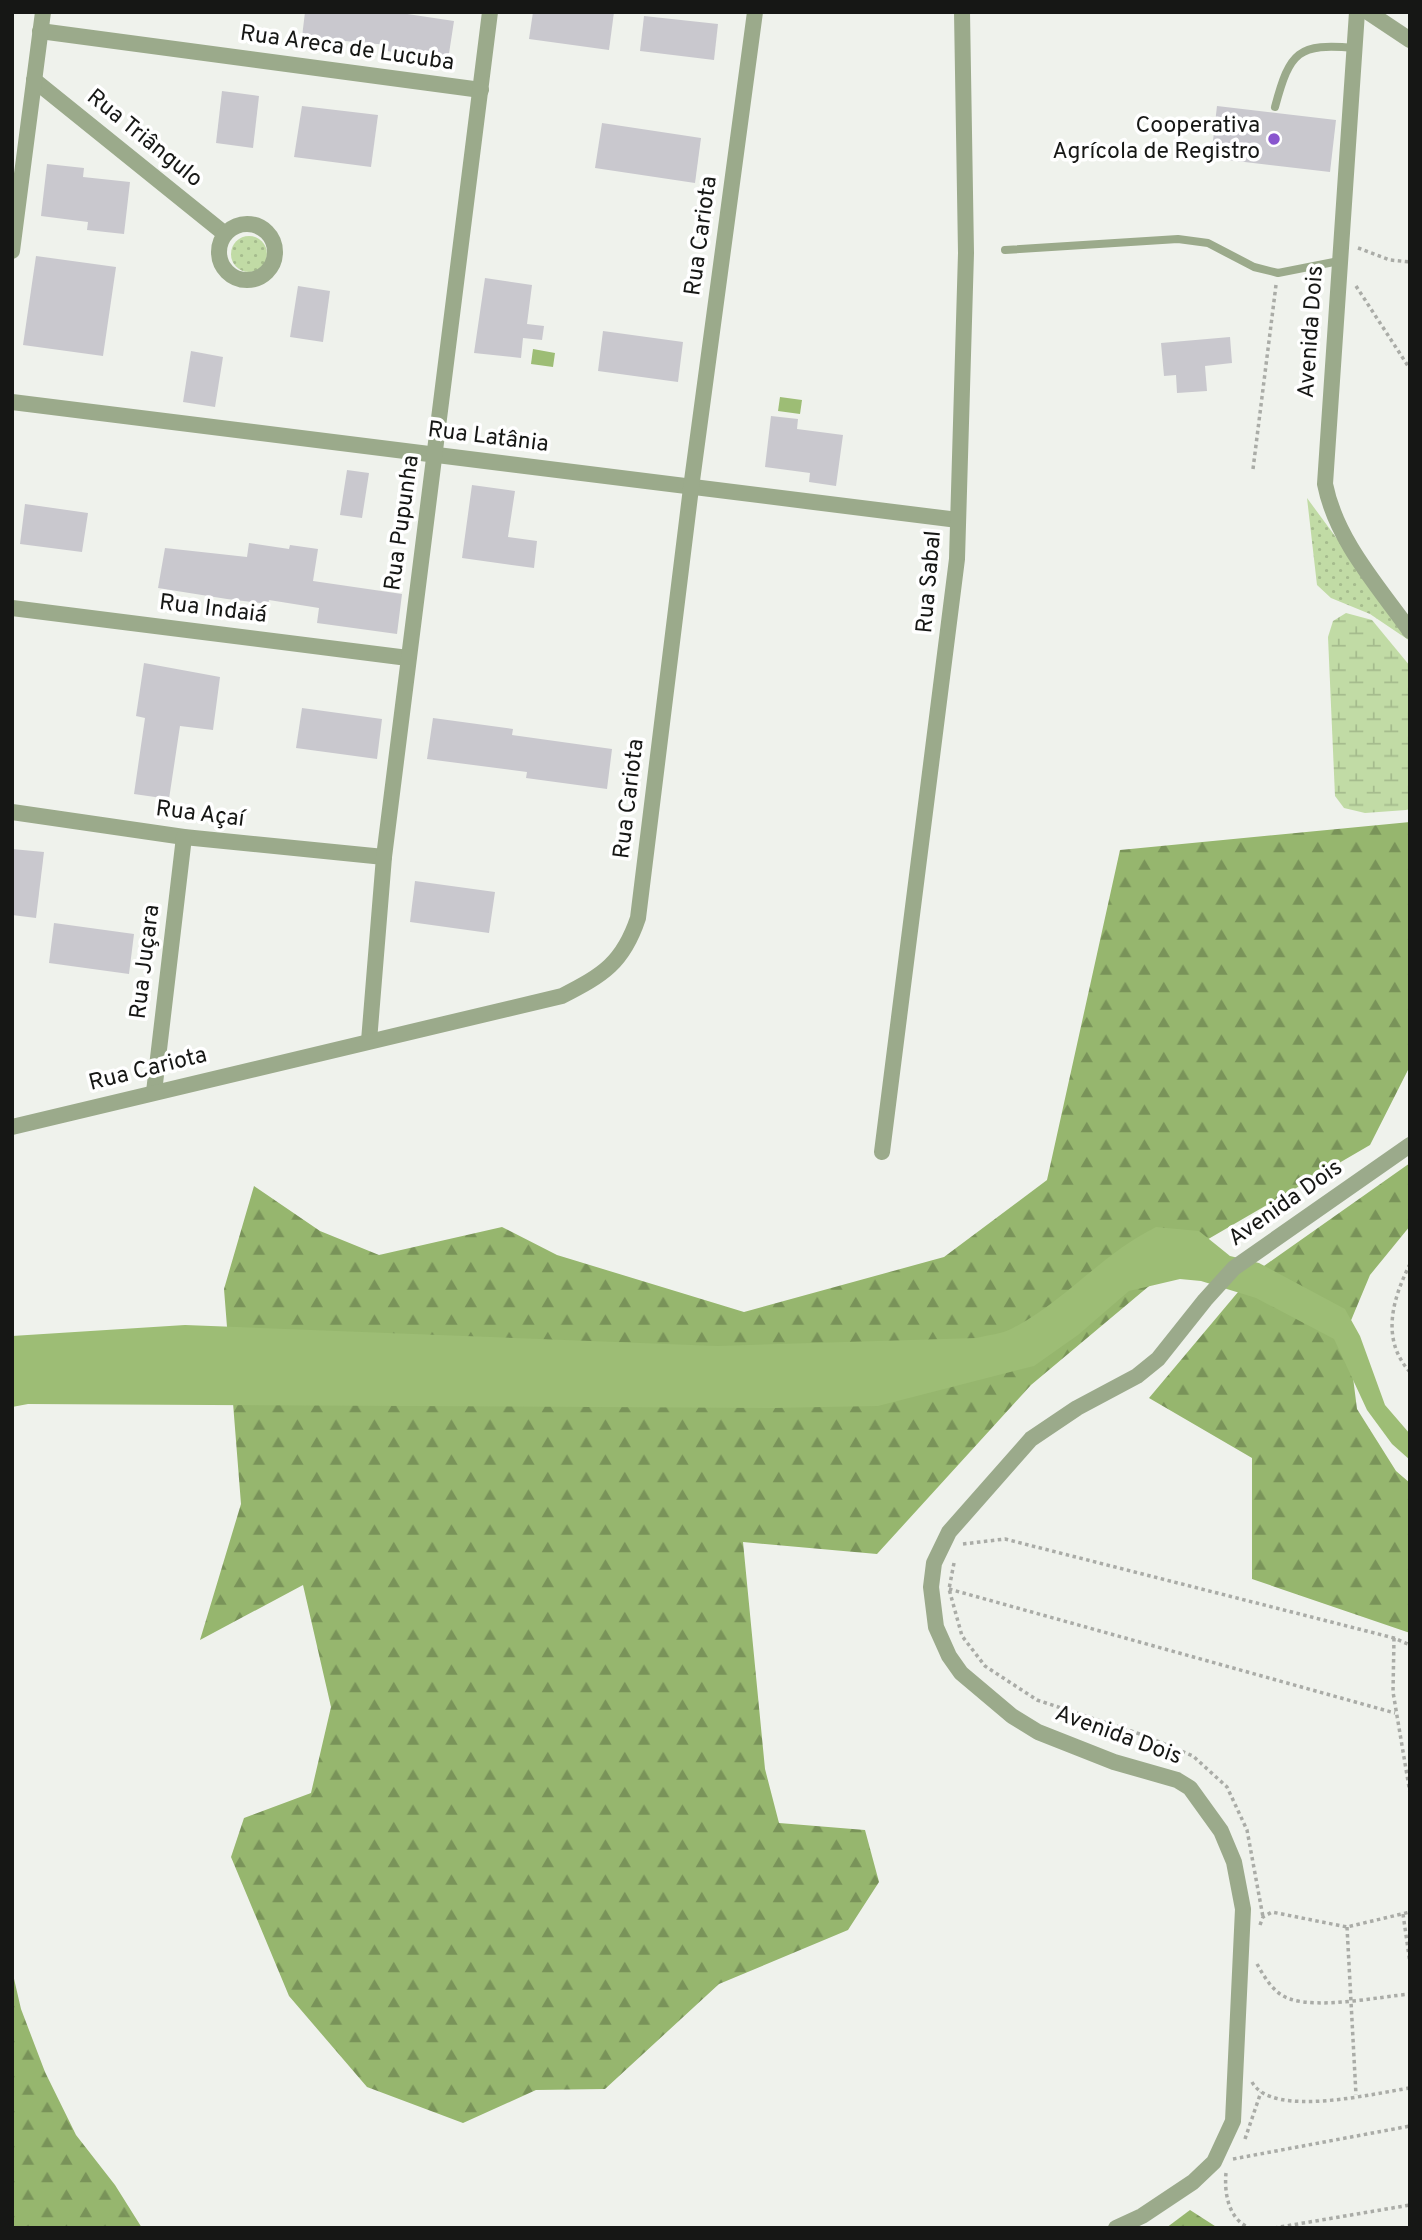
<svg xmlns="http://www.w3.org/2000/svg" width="1422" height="2240" font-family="Overpass,sans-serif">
	<defs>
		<pattern id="grass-dots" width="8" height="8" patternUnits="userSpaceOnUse" patternTransform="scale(1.75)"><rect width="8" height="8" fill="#c1dba5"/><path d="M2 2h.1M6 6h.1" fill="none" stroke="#a5bb8d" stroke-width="1.8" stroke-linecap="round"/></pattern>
		<pattern id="forest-firs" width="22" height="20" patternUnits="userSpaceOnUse" patternTransform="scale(1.75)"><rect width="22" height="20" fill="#96b66e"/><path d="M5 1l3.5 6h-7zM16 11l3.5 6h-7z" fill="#799359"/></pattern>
		<pattern id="wetland-marsh" width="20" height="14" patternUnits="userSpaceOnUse" patternTransform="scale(1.75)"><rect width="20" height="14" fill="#c1dba5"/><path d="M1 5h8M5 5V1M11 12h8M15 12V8" fill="none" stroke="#a5bb8d"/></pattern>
	</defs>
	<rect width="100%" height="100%" fill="#eff2ec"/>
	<g fill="url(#grass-dots)">
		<circle cx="249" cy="254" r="18"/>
		<polygon points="1307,498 1410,638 1410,641 1370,614 1331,598 1317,585"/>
	</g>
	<g fill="url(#forest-firs)">
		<polygon points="1410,822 1410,1066 1370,1145 1198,1245 1031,1385 877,1554 743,1542 765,1769 779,1823 865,1830 879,1882 848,1930 719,1984 605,2089 536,2090 463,2123 367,2087 289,1996 231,1857 244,1818 311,1793 331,1707 303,1585 200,1640 241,1504 224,1289 254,1186 320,1231 379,1255 502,1227 557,1255 744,1312 944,1257 1047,1180 1120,850"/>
		<polygon points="1410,1163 1410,1226 1370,1275 1347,1330 1357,1409 1396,1471 1410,1483 1410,1633 1252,1579 1252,1458 1149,1398 1254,1273"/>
		<polygon points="12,1970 21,2009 45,2072 76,2135 115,2185 142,2228 12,2228"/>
		<polygon points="1190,2210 1218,2228 1166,2228"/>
	</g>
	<polygon fill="url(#wetland-marsh)" points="1346,613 1372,620 1410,666 1410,809 1406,810 1365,813 1344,808 1335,796 1328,637 1333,621"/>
	<g fill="#9dbd75">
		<polygon points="533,349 555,353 553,367 531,364"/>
		<polygon points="780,397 802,400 800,414 778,411"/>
		<path d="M1156,1227l43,4 31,25 29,7 86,46 15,27 25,69 25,29v26l-18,-16 -25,-34 -33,-71 -78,-41 -55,-17 -21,-2 -51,12 -51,44 -44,31 -156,40 -104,2 -746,-4 -16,3v-71l173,-11 532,21 259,-8c12,-3 26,-4 37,-10 52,-27 90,-75 143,-101z"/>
	</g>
	<g fill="#c9c8ce">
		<polygon points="305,12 394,12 454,21 448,60 387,51 388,45 302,37"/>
		<polygon points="533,12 614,12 609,50 529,39"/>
		<polygon points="644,16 718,24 714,60 640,51"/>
		<polygon points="222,91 259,96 253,148 216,143"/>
		<polygon points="302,106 378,115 371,167 294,157"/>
		<polygon points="1217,106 1336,120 1330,172 1211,158"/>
		<polygon points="602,123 701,138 695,183 595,168"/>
		<polygon points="47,164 84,168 83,177 130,182 124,234 87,230 88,222 41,216"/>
		<polygon points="36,256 116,267 103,356 23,345"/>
		<polygon points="485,278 532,285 527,324 544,326 542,340 523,338 521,358 474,353"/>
		<polygon points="298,286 330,291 323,342 290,337"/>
		<polygon points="603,331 683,342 678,382 598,371"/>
		<polygon points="1230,337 1232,363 1205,366 1207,391 1177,393 1176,375 1164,376 1161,343"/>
		<polygon points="191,351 223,357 215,407 183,402"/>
		<polygon points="771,416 798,419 797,429 843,435 836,486 809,482 810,473 765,467"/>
		<polygon points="347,470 369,473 362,518 340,515"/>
		<polygon points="472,485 515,491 508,537 537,541 534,568 462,558"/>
		<polygon points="25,504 88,513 82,552 20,544"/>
		<polygon points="249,543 289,549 290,545 318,549 313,581 402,594 397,634 317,623 319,608 269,600 268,604 227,599 158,588 165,548 247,557"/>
		<polygon points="144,663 220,677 213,730 180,726 169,799 134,794 145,718 136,716"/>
		<polygon points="302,708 382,719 377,759 296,748"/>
		<polygon points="433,718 513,729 512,735 612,749 607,789 526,778 527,772 427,759"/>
		<polygon points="12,849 44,852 36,918 12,915"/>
		<polygon points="415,881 495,892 489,933 410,922"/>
		<polygon points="54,923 134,934 129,974 49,963"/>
	</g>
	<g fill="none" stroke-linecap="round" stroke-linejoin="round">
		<g stroke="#aaaca7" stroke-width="3.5" stroke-dasharray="3.5 3.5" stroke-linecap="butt">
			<polyline points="1358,248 1390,260 1410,262"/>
			<polyline points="1356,286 1410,369"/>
			<polyline points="1253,469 1276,285"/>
			<path d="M1410,1264c-17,34 -30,75 0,108"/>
			<polyline points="963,1544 1005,1539 1394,1638 1410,1645"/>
			<polyline points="954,1563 949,1589 962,1636 985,1666 1037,1700 1143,1735 1193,1756 1227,1787 1247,1830 1263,1917"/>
			<polyline points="949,1589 1395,1713"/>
			<polyline points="1394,1638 1393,1692 1410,1793"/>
			<polyline points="1403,1914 1410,1963"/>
			<polyline points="1260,1925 1263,1917 1272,1912 1347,1927 1410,1912"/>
			<polyline points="1347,1927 1356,2095"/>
			<path d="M1257,1964c8,14 17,30 33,35 30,10 88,-2 120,-5"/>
			<path d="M1252,2082c20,37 123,11 158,6"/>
			<polyline points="1245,2139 1261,2092"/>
			<polyline points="1233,2159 1410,2126"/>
			<path d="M1226,2173c-2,21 3,47 24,55"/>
			<polyline points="1274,2228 1410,2205"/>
		</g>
		<g stroke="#9baa8b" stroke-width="8">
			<path d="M1275,107c15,-56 23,-64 80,-59"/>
			<polyline points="1005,250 1178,239 1208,243 1254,267 1278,273 1339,261"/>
		</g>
		<g stroke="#9baa8b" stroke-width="16">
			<path d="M1357,12l-32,472c11,56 53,102 85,147"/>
			<polyline points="1368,12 1410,40"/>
			<polyline points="40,31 481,90"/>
			<polyline points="34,80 225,234"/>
			<circle cx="247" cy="252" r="28"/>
			<polyline points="12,251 43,12"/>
			<polyline points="12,402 958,520"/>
			<polyline points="12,608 408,658"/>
			<polyline points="12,812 184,837 384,857"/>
			<polyline points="369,1041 384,857 490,12"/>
			<polyline points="154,1092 184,837"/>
			<path d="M12,1127l550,-131c41,-21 61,-33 76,-78l53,-430 64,-476"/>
			<polyline points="882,1152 957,559 966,253 962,12"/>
			<polyline points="1116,2228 1142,2216 1193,2182 1214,2162 1233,2121 1243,1909 1234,1862 1221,1831 1190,1788 1177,1780 1114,1762 1038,1732 1012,1716 961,1673 949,1656 936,1627 931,1587 934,1563 949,1532 1031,1439 1077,1408 1137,1376 1158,1359 1205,1300 1234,1268 1410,1145"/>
		</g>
	</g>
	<circle fill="#8956ce" stroke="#fff" stroke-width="2.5" cx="1274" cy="139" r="7"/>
	<g text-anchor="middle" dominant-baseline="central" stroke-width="7" stroke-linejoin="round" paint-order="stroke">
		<g font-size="23" fill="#161715" stroke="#fff">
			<text transform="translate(347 49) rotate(8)">Rua Areca de Lucuba</text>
			<text transform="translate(144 139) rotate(39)">Rua Triângulo</text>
			<text transform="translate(702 236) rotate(-82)">Rua Cariota</text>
			<text transform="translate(1312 332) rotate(-86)">Avenida Dois</text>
			<text transform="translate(488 438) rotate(7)">Rua Latânia</text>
			<text transform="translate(403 523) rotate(-82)">Rua Pupunha</text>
			<text transform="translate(930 582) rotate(-85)">Rua Sabal</text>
			<text transform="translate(213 610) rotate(7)">Rua Indaiá</text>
			<text transform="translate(630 799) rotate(-83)">Rua Cariota</text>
			<text transform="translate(200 815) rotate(7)">Rua Açaí</text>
			<text transform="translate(146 962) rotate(-83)">Rua Juçara</text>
			<text transform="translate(148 1070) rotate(-14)">Rua Cariota</text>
			<text transform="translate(1286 1204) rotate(-35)">Avenida Dois</text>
			<text transform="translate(1118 1736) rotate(20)">Avenida Dois</text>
		</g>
		<g font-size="23" fill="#161715" stroke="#fff" text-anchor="end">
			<text x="1260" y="126">Cooperativa<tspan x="1260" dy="26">Agrícola de Registro</tspan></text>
		</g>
	</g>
	<rect width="1422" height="2240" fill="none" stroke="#161715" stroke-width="28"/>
</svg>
